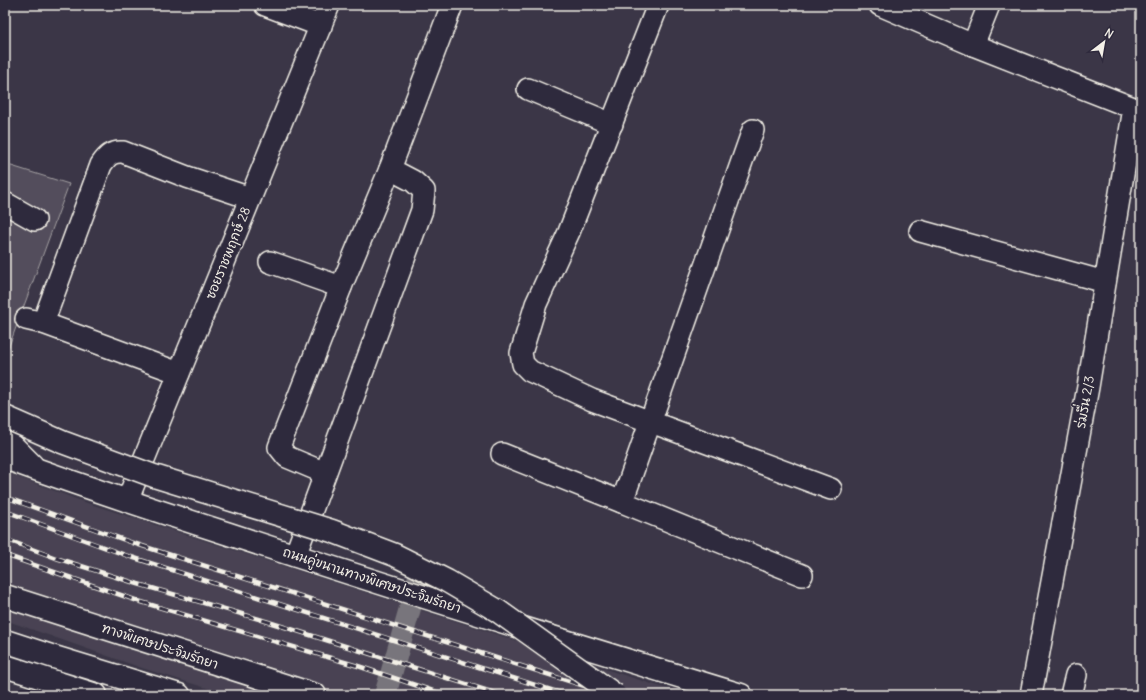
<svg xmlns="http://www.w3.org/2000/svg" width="1146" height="700" font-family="Delius,'Playpen Sans Thai',sans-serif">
	<rect width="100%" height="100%" fill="#3b3647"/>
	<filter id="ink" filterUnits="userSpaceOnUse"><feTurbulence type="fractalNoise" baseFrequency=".025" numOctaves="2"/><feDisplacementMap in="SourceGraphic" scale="8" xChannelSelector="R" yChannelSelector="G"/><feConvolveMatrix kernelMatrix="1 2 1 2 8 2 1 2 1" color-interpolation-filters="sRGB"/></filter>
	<g filter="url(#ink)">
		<polygon fill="#484352" points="5,472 84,502 686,695 229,695 142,668 5,620"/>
		<polygon fill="#534e5c" stroke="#a4a0a2" points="5,164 69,184 5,357"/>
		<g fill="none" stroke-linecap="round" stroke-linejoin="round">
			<polyline stroke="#78747b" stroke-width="22" points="385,695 419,577"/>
			<defs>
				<g id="minor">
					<polyline points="265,5 321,26"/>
					<polyline points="658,5 569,232 536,304 521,353 523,364 530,371 592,400 831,489"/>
					<polyline points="880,5 973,45 1141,111"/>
					<polyline points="973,45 989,5"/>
					<polyline points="528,89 612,124"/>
					<polyline points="5,203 35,220"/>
					<polyline points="920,231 1105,282"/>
					<polyline points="270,262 341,287"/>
					<polyline points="26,319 43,323 179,373"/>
					<path d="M43,323l58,-158c6,-9 11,-14 22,-13l64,25 63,21"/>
					<polyline points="502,454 622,502 753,130"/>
					<polyline points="325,473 287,457 279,447 341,287 390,169 452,5"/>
					<polyline points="127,501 329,5"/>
					<polyline points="622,502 802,575"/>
					<polyline points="295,556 422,210 424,191 413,181 390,169"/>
					<polyline points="1031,695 1088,387 1134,108"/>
					<polyline points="1071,695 1076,675"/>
				</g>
				<g id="major">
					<polyline points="5,438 32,465"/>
					<path d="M5,458c74,27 149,52 224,76 170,56 341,109 512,161"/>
					<polyline points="5,666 96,695"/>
				</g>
				<g id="highway">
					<polyline points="5,596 315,695"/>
					<polyline points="5,641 54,657 179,695"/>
				</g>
			</defs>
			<use href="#minor" stroke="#f4f1e8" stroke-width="24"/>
			<use href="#major" stroke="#f4f1e8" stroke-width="25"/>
			<use href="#highway" stroke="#f4f1e8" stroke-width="25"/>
			<use href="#minor" stroke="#2f2a3d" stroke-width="21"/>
			<use href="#major" stroke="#2f2a3d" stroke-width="22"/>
			<use href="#highway" stroke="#2f2a3d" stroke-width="22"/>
			<defs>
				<g id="rail">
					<polyline points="5,497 133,543 613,695"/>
					<polyline points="5,511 128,556 567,695"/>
					<polyline points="5,539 56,558 138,584 259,619 501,695"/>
					<polyline points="5,555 138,601 358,666 445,695"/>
				</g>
			</defs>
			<use href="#rail" stroke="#f4f1e8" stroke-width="4.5"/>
			<use href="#rail" stroke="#2f2a3d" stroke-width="3" stroke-dasharray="9" stroke-linecap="butt"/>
			<defs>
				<polyline id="highway-bridge" points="5,417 62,442 154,476 332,531 395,555 447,581 498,611 615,695"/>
			</defs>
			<use href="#highway-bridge" stroke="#f4f1e8" stroke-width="25" stroke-linecap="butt"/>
			<use href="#highway-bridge" stroke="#2f2a3d" stroke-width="22"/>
		</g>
	</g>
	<g text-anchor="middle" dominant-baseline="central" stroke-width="3.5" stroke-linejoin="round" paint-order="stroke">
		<g font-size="13" fill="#f4f1e8" stroke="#2f2a3d">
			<text transform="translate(228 253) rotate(-68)">ซอยราชพฤกษ์ 28</text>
			<text transform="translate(1085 402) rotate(-80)">ร่มรื่น 2/3</text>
			<text transform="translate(372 580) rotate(18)">ถนนคู่ขนานทางพิเศษประจิมรัถยา</text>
			<text transform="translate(160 646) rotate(18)">ทางพิเศษประจิมรัถยา</text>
		</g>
	</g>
	<rect width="1146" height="700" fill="none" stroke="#2f2a3d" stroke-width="20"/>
	<rect x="10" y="10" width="1126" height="680" fill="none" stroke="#f4f1e8" stroke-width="1.5" filter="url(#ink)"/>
	<g transform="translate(1104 42) rotate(31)" stroke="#2f2a3d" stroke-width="3" paint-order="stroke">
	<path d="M0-3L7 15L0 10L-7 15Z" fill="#f4f1e8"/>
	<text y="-6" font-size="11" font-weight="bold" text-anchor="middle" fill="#f4f1e8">N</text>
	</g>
</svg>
